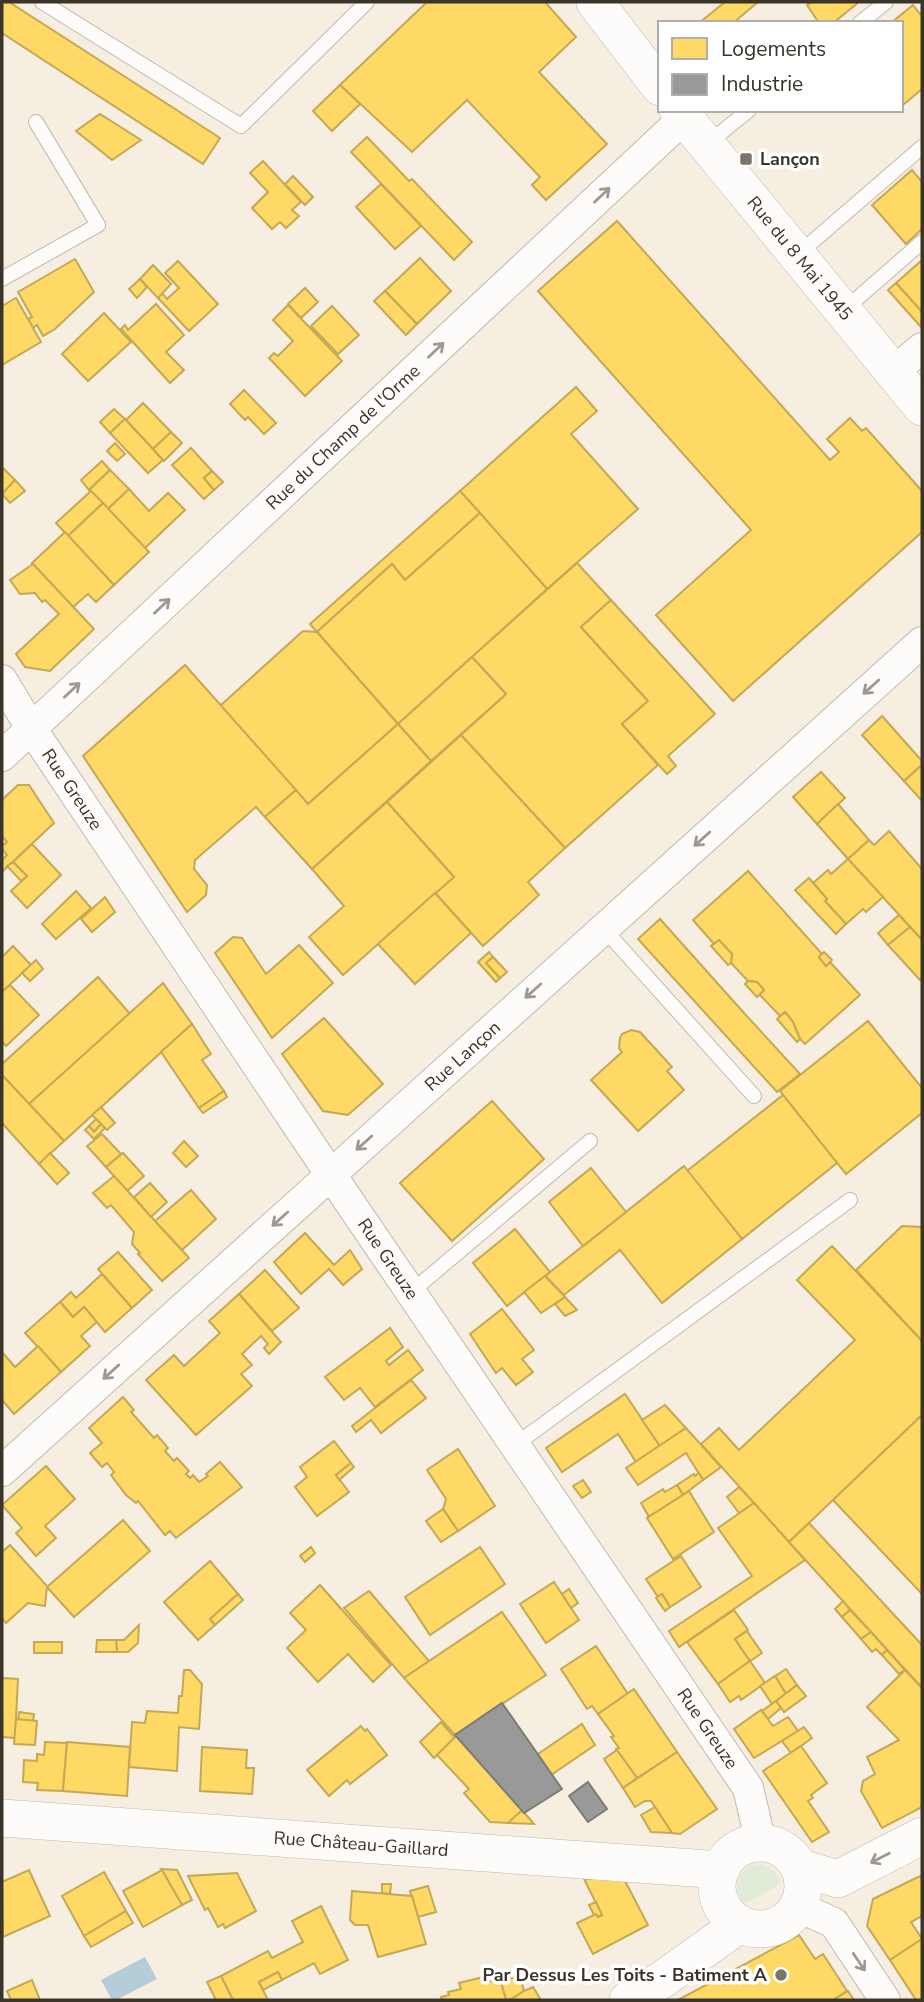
<svg xmlns="http://www.w3.org/2000/svg" width="924" height="2002" font-family="'Nunito Sans',sans-serif">
	<rect width="100%" height="100%" fill="#f5eee1"/>
	<path fill="#e0ecd7" d="M758,1864c13,3 18,7 23,20l-37,20c-13,-19 -8,-34 14,-40z"/>
	<polygon fill="#b5ccd9" points="145,1957 157,1979 116,2000 112,2000 101,1980"/>
	<g fill="#ffd966" stroke="#c4a854" stroke-width="2">
		<polygon points="2,2 9,2 220,138 203,164 2,33"/>
		<polygon points="427,2 545,2 576,37 539,72 607,144 546,200 532,185 540,177 467,100 412,152 340,85"/>
		<polygon points="725,2 758,2 733,23 699,23"/>
		<polygon points="812,2 859,2 833,23 819,23 807,5"/>
		<polygon points="913,5 920,14 922,12 922,89 903,105 901,103 901,23 891,23"/>
		<polygon points="340,85 360,104 332,131 313,111"/>
		<polygon points="100,114 141,140 112,160 76,131"/>
		<polygon points="367,137 409,181 412,179 472,242 454,260 351,152"/>
		<polygon points="263,161 301,202 292,210 299,216 286,228 280,222 272,229 252,208 268,192 250,173"/>
		<polygon points="912,170 922,182 922,229 906,244 872,205"/>
		<polygon points="293,176 313,197 305,205 285,184"/>
		<polygon points="381,184 421,226 395,249 356,207"/>
		<polygon points="617,221 830,460 839,452 827,439 850,418 862,431 866,428 922,491 922,532 733,701 656,615 751,530 538,291"/>
		<polygon points="420,258 451,291 417,324 385,291"/>
		<polygon points="75,259 94,292 55,329 43,336 37,325 33,328 28,319 32,317 18,292"/>
		<polygon points="922,260 922,312 896,283"/>
		<polygon points="178,261 218,304 189,331 158,298 162,293 167,299 179,288 165,273"/>
		<polygon points="153,265 171,284 158,298 140,279"/>
		<polygon points="140,279 147,287 137,298 129,289"/>
		<polygon points="896,283 922,312 921,327 888,290"/>
		<polygon points="305,288 318,302 301,318 288,304"/>
		<polygon points="385,291 417,324 406,335 374,301"/>
		<polygon points="16,298 41,342 2,365 2,306"/>
		<polygon points="156,304 184,335 166,352 184,370 170,383 121,329 125,325 128,330"/>
		<polygon points="288,305 342,361 305,396 269,358 274,353 278,356 293,341 273,320"/>
		<polygon points="332,306 359,335 338,354 311,326"/>
		<polygon points="104,313 131,342 88,381 62,354"/>
		<polygon points="576,387 597,411 571,434 638,509 547,589 460,491"/>
		<polygon points="244,390 276,423 264,434 248,417 245,420 230,404"/>
		<polygon points="143,403 171,432 153,449 126,420"/>
		<polygon points="114,409 125,419 110,433 100,422"/>
		<polygon points="125,419 163,460 148,473 110,433"/>
		<polygon points="171,432 182,443 164,461 153,449"/>
		<polygon points="115,443 125,454 117,461 107,451"/>
		<polygon points="191,448 212,471 204,478 214,490 204,499 172,465"/>
		<polygon points="102,461 110,470 89,490 81,480"/>
		<polygon points="2,467 15,480 2,494"/>
		<polygon points="110,470 129,489 108,509 89,490"/>
		<polygon points="212,471 223,482 214,490 204,478"/>
		<polygon points="15,480 25,491 10,503 2,494"/>
		<polygon points="129,489 149,511 168,493 185,510 145,548 108,509"/>
		<polygon points="91,491 103,503 68,536 56,523"/>
		<polygon points="460,491 480,513 405,580 392,564 317,632 310,624"/>
		<polygon points="103,503 149,552 114,585 68,536"/>
		<polygon points="480,513 547,589 398,724 317,632 392,564 405,580"/>
		<polygon points="65,532 114,585 96,602 88,594 73,607 32,563"/>
		<polygon points="577,563 611,600 581,627 648,701 622,724 658,765 565,848 461,735 506,694 472,657"/>
		<polygon points="33,564 94,629 50,671 25,667 16,654 59,614 45,600 42,602 35,593 20,594 10,580"/>
		<polygon points="611,600 715,714 668,756 676,766 667,774 622,724 648,701 581,627"/>
		<polygon points="303,631 317,632 398,724 308,804 217,703 221,705"/>
		<polygon points="472,657 506,694 431,761 398,724"/>
		<polygon points="185,665 296,790 265,817 256,807 195,860 194,869 207,885 206,895 187,912 83,756"/>
		<polygon points="882,716 922,761 922,765 904,781 862,735"/>
		<polygon points="398,724 431,761 312,869 265,817 296,790 308,804"/>
		<polygon points="461,735 565,848 528,882 539,895 483,946 435,893 454,877 387,802"/>
		<polygon points="922,765 922,801 904,781"/>
		<polygon points="821,772 845,798 817,824 793,797"/>
		<polygon points="18,785 29,785 54,823 2,872 2,860 7,855 2,849 2,846 7,842 2,836 2,800"/>
		<polygon points="387,802 454,877 343,975 309,937 344,906 312,869"/>
		<polygon points="838,804 869,840 848,859 817,824"/>
		<polygon points="889,831 922,869 922,940 848,859 869,840 874,845"/>
		<polygon points="32,844 61,875 27,908 11,891 27,876 13,862"/>
		<polygon points="848,859 883,897 866,912 863,909 846,924 825,901 827,899 813,883 828,870 831,874"/>
		<polygon points="13,862 27,876 21,881 7,866"/>
		<polygon points="748,871 822,954 819,957 826,966 830,962 860,995 805,1044 800,1039 793,1022 785,1012 780,1016 759,994 764,990 757,982 748,981 731,963 732,954 719,940 714,944 693,920"/>
		<polygon points="809,878 827,899 825,901 846,924 836,934 795,890"/>
		<polygon points="76,891 91,908 56,939 42,924"/>
		<polygon points="435,893 471,933 415,984 378,944"/>
		<polygon points="105,897 115,912 92,932 81,919"/>
		<polygon points="899,915 910,927 888,945 878,933"/>
		<polygon points="660,919 744,1013 800,1074 777,1092 638,939"/>
		<polygon points="910,927 922,940 922,978 920,980 888,945"/>
		<polygon points="233,937 242,938 266,974 299,945 333,983 272,1038 215,953"/>
		<polygon points="719,940 732,954 731,963 728,965 711,946"/>
		<polygon points="13,946 31,965 2,992 2,957"/>
		<polygon points="489,952 493,957 486,963 500,978 496,982 478,962"/>
		<polygon points="824,952 832,960 826,966 819,957"/>
		<polygon points="493,957 507,972 500,978 486,963"/>
		<polygon points="36,960 43,969 30,981 22,973"/>
		<polygon points="98,977 130,1014 29,1104 2,1075 2,1064"/>
		<polygon points="748,981 757,982 764,990 757,997 745,984"/>
		<polygon points="163,983 192,1024 64,1141 29,1104"/>
		<polygon points="10,985 39,1015 6,1046 2,1041 2,992"/>
		<polygon points="785,1012 793,1022 800,1039 797,1042 777,1019"/>
		<polygon points="324,1018 383,1084 348,1115 323,1111 282,1054"/>
		<polygon points="868,1021 922,1088 922,1113 846,1174 780,1091"/>
		<polygon points="192,1024 211,1054 202,1060 224,1091 199,1108 161,1052"/>
		<polygon points="631,1030 640,1032 672,1067 667,1071 684,1090 638,1131 591,1080 622,1052 619,1048 620,1038 622,1034"/>
		<polygon points="2,1075 64,1141 39,1164 2,1123"/>
		<polygon points="224,1091 227,1097 203,1113 199,1108"/>
		<polygon points="783,1095 837,1163 742,1239 687,1171"/>
		<polygon points="492,1101 544,1159 452,1241 400,1183"/>
		<polygon points="101,1107 115,1123 107,1130 92,1115"/>
		<polygon points="96,1119 101,1124 94,1132 89,1126"/>
		<polygon points="101,1124 105,1128 94,1139 85,1130 89,1126 94,1132"/>
		<polygon points="102,1134 121,1154 106,1167 87,1146"/>
		<polygon points="184,1141 198,1156 186,1167 173,1153"/>
		<polygon points="50,1153 69,1173 57,1184 39,1164"/>
		<polygon points="123,1153 144,1176 127,1191 106,1167"/>
		<polygon points="684,1166 742,1239 662,1303 620,1250 564,1295 545,1276"/>
		<polygon points="591,1168 626,1212 583,1246 549,1202"/>
		<polygon points="114,1176 189,1258 162,1281 138,1254 140,1253 132,1244 134,1232 111,1205 107,1208 93,1193"/>
		<polygon points="150,1183 167,1202 151,1217 134,1197"/>
		<polygon points="191,1190 216,1219 182,1250 155,1221"/>
		<polygon points="902,1226 922,1227 922,1341 856,1270"/>
		<polygon points="515,1229 550,1272 507,1306 473,1263"/>
		<polygon points="305,1233 334,1265 350,1250 362,1269 343,1285 329,1269 301,1294 274,1262"/>
		<polygon points="832,1246 922,1341 922,1415 789,1542 701,1444 719,1428 739,1450 855,1340 797,1280"/>
		<polygon points="118,1252 152,1290 132,1308 98,1269"/>
		<polygon points="265,1270 299,1308 272,1331 239,1294"/>
		<polygon points="102,1274 132,1308 105,1332 84,1307 73,1317 60,1302 71,1292 76,1298"/>
		<polygon points="545,1276 565,1297 541,1313 524,1292"/>
		<polygon points="239,1294 281,1342 269,1354 264,1348 268,1344 261,1336 242,1354 252,1365 241,1374 252,1386 196,1435 146,1380 174,1355 184,1366 220,1333 209,1321"/>
		<polygon points="565,1297 577,1310 565,1316 555,1304"/>
		<polygon points="60,1302 73,1317 84,1307 97,1322 81,1336 90,1346 61,1372 25,1333"/>
		<polygon points="502,1309 534,1350 522,1359 533,1372 516,1385 502,1368 496,1373 470,1334"/>
		<polygon points="390,1328 403,1347 386,1361 389,1365 408,1350 423,1370 375,1407 360,1388 344,1400 325,1377"/>
		<polygon points="38,1346 61,1372 14,1414 2,1400 2,1352 15,1367"/>
		<polygon points="411,1380 426,1398 381,1433 371,1420 356,1432 352,1426"/>
		<polygon points="625,1394 660,1446 636,1462 618,1434 562,1472 546,1448"/>
		<polygon points="123,1397 134,1410 131,1412 154,1438 157,1435 168,1448 165,1451 174,1461 177,1458 189,1471 186,1474 190,1478 193,1475 199,1482 208,1476 206,1474 220,1462 242,1487 176,1538 170,1531 165,1535 138,1501 136,1503 126,1495 111,1475 114,1472 107,1463 102,1467 90,1453 102,1443 89,1428"/>
		<polygon points="665,1405 686,1428 660,1446 642,1420"/>
		<polygon points="922,1415 922,1594 833,1500"/>
		<polygon points="686,1428 721,1467 703,1480 686,1453 638,1485 626,1468"/>
		<polygon points="334,1441 351,1463 336,1475 349,1492 317,1516 295,1487 307,1477 300,1467"/>
		<polygon points="458,1449 495,1506 458,1531 443,1509 446,1499 427,1470"/>
		<polygon points="351,1463 354,1467 339,1480 336,1475"/>
		<polygon points="46,1466 75,1499 45,1526 56,1538 36,1556 16,1533 22,1528 2,1505"/>
		<polygon points="699,1473 703,1480 683,1495 677,1485 694,1474 695,1476"/>
		<polygon points="583,1480 591,1492 582,1498 573,1486"/>
		<polygon points="677,1485 683,1495 649,1517 641,1503 663,1489 665,1492"/>
		<polygon points="739,1487 754,1503 739,1513 727,1497"/>
		<polygon points="689,1491 714,1532 673,1559 647,1518"/>
		<polygon points="754,1503 805,1560 679,1647 669,1631 752,1576 718,1528"/>
		<polygon points="443,1509 458,1531 441,1542 426,1521"/>
		<polygon points="123,1520 150,1551 74,1617 47,1587"/>
		<polygon points="809,1523 922,1645 922,1688 789,1542"/>
		<polygon points="10,1545 47,1586 45,1606 28,1603 6,1623 2,1618 2,1552"/>
		<polygon points="311,1547 315,1553 305,1562 300,1556"/>
		<polygon points="480,1547 505,1584 430,1635 405,1597"/>
		<polygon points="681,1556 701,1587 670,1607 662,1594 658,1597 646,1579"/>
		<polygon points="210,1561 238,1594 210,1619 215,1625 198,1640 164,1602"/>
		<polygon points="554,1582 579,1620 546,1643 520,1604"/>
		<polygon points="320,1585 391,1665 373,1682 348,1654 318,1682 287,1648 306,1630 290,1613"/>
		<polygon points="569,1589 578,1603 571,1608 562,1594"/>
		<polygon points="369,1591 429,1661 404,1678 344,1608"/>
		<polygon points="238,1594 243,1600 215,1625 210,1619"/>
		<polygon points="662,1594 670,1607 665,1611 656,1598"/>
		<polygon points="843,1601 850,1610 842,1617 835,1609"/>
		<polygon points="734,1610 748,1630 735,1639 750,1661 718,1684 687,1642"/>
		<polygon points="850,1610 871,1632 861,1639 842,1617"/>
		<polygon points="502,1612 546,1675 455,1735 404,1678"/>
		<polygon points="139,1625 138,1643 128,1652 117,1652 116,1640 124,1640"/>
		<polygon points="747,1631 762,1653 750,1661 735,1639"/>
		<polygon points="871,1632 887,1650 882,1655 876,1649 872,1652 861,1639"/>
		<polygon points="97,1640 116,1640 117,1652 96,1652"/>
		<rect x="34" y="1642" width="28" height="11"/>
		<polygon points="596,1646 628,1694 598,1714 592,1706 587,1709 561,1669"/>
		<polygon points="887,1650 905,1670 899,1674 882,1655"/>
		<polygon points="750,1661 765,1683 741,1700 739,1696 730,1702 718,1684"/>
		<polygon points="786,1669 797,1685 786,1694 775,1676"/>
		<polygon points="184,1670 190,1670 202,1684 199,1729 179,1727 177,1771 129,1767 132,1722 145,1723 147,1711 178,1713 179,1696 182,1696"/>
		<polygon points="905,1670 922,1688 922,1807 882,1828 861,1791 863,1781 875,1774 867,1757 899,1740 867,1707"/>
		<polygon points="775,1676 786,1694 772,1704 760,1686"/>
		<polygon points="2,1678 18,1679 15,1738 2,1737"/>
		<polygon points="797,1685 806,1696 784,1712 776,1701"/>
		<polygon points="634,1689 677,1752 637,1778 616,1749 619,1748 611,1737 614,1736 598,1714"/>
		<polygon points="776,1701 781,1708 768,1719 762,1711"/>
		<polygon points="761,1710 773,1726 788,1717 798,1731 754,1758 734,1729"/>
		<polygon points="19,1712 34,1714 33,1721 18,1720"/>
		<polygon points="16,1719 37,1721 35,1745 14,1744"/>
		<polygon points="441,1722 455,1738 434,1758 420,1742"/>
		<polygon points="582,1724 595,1745 551,1775 538,1754"/>
		<polygon points="361,1726 365,1731 367,1729 387,1755 350,1784 347,1780 329,1796 307,1770"/>
		<polygon points="804,1727 812,1738 791,1753 782,1741"/>
		<polygon points="456,1736 523,1810 508,1823 490,1822 464,1793 469,1789 437,1755"/>
		<polygon points="45,1742 67,1743 63,1791 37,1790 38,1783 23,1782 24,1760 37,1761 37,1754 44,1755"/>
		<polygon points="67,1742 130,1747 127,1796 63,1791"/>
		<polygon points="801,1746 827,1783 811,1795 813,1798 808,1801 829,1832 812,1842 763,1771"/>
		<polygon points="202,1747 247,1750 246,1768 254,1768 252,1794 200,1791"/>
		<polygon points="617,1750 637,1778 623,1788 604,1759"/>
		<polygon points="677,1752 717,1809 680,1834 672,1833 651,1801 645,1801 635,1807 623,1788"/>
		<polygon points="655,1807 672,1833 651,1832 641,1815"/>
		<polygon points="522,1810 534,1824 508,1823"/>
		<polygon points="161,1869 177,1870 192,1900 182,1905"/>
		<polygon points="29,1870 50,1916 3,1937 2,1882"/>
		<polygon points="162,1870 182,1905 143,1927 123,1891"/>
		<polygon points="104,1872 126,1911 84,1936 62,1896"/>
		<polygon points="237,1873 256,1911 225,1928 223,1924 218,1927 208,1908 205,1910 188,1876"/>
		<polygon points="920,1876 922,1879 922,1916 911,1922 922,1939 890,1960 867,1926 873,1899"/>
		<polygon points="584,1879 624,1879 648,1925 593,1954 577,1923 596,1914 598,1917 602,1915"/>
		<polygon points="382,1884 391,1884 390,1894 382,1893"/>
		<polygon points="428,1886 436,1912 418,1917 410,1891"/>
		<polygon points="352,1891 412,1896 426,1944 378,1957 368,1925 355,1925 350,1920"/>
		<polygon points="596,1902 602,1915 598,1917 596,1914 594,1915 589,1905"/>
		<polygon points="321,1906 348,1960 320,1974 314,1963 282,1980 278,1972 259,1982 268,2000 233,2000 221,1976 268,1951 272,1958 303,1942 292,1921"/>
		<polygon points="126,1911 133,1923 91,1947 84,1936"/>
		<polygon points="799,1935 815,1959 823,1954 847,1991 833,2000 678,2000"/>
		<polygon points="922,1939 922,2000 916,2000 890,1960"/>
		<polygon points="278,1972 282,1980 263,1990 259,1982"/>
		<polygon points="221,1976 233,2000 216,2000 207,1982"/>
		<polygon points="520,1976 524,1991 510,2000 506,2000 500,1981"/>
		<polygon points="483,1977 484,1983 500,1979 506,2000 442,2000 441,1997 449,1995 448,1992 461,1989 459,1983"/>
		<polygon points="32,1980 40,2000 11,2000 7,1991"/>
		<polygon points="533,1987 541,2000 510,2000 524,1991"/>
		<polygon points="848,1991 854,2000 833,2000"/>
	</g>
	<g fill="#999" stroke="#7c7b77" stroke-width="2">
		<polygon points="502,1703 562,1789 524,1813 455,1735"/>
		<polygon points="588,1782 607,1809 588,1822 569,1796"/>
	</g>
	<g fill="none" stroke-linecap="round" stroke-linejoin="round">
		<defs>
			<g id="service">
				<polyline points="42,2 241,126 367,2"/>
				<polyline points="860,23 886,2"/>
				<polyline points="707,144 749,110"/>
				<polyline points="797,255 922,147"/>
				<polyline points="2,279 98,225 36,122"/>
				<polyline points="844,310 922,242"/>
				<polyline points="603,928 754,1096"/>
				<polyline points="411,1292 590,1141"/>
				<polyline points="515,1445 850,1200"/>
			</g>
			<g id="minor">
				<polyline points="893,372 922,348"/>
				<path id="s1" d="M2,680l29,48 279,416 438,644 13,55"/>
				<path id="s2" d="M2,756l682,-638"/>
				<path id="s3" d="M2,1471l920,-829"/>
				<polyline points="796,1910 812,1913 834,1923 885,2000"/>
			</g>
			<g id="tertiary">
				<polyline points="595,2 660,87"/>
				<path id="s4" d="M678,110l244,297"/>
				<path id="s5" d="M2,1818l719,52"/>
				<circle cx="760" cy="1886" r="43"/>
				<polyline points="800,1868 838,1879 922,1836"/>
				<polyline points="628,2000 663,1979 740,1924"/>
			</g>
		</defs>
		<use href="#service" stroke="#c0baaf" stroke-width="16"/>
		<use href="#minor" stroke="#c0baaf" stroke-width="32"/>
		<use href="#tertiary" stroke="#c0baaf" stroke-width="38"/>
		<use href="#service" stroke="#fefcfa" stroke-width="14"/>
		<use href="#minor" stroke="#fefcfa" stroke-width="30"/>
		<use href="#tertiary" stroke="#fefcfa" stroke-width="37"/>
	</g>
	<defs><path id="oneway-shaft" d="M-6 0H5M1.5-3L5.5 0L1.5 3" fill="none" stroke-width="1.6" stroke-linecap="round" stroke-linejoin="round" transform="scale(1.75)"/></defs>
	<g stroke="#9c9892">
		<use href="#oneway-shaft" transform="translate(602 195) rotate(-43)"/>
		<use href="#oneway-shaft" transform="translate(436 350) rotate(-43)"/>
		<use href="#oneway-shaft" transform="translate(162 606) rotate(-43)"/>
		<use href="#oneway-shaft" transform="translate(871 687) rotate(138)"/>
		<use href="#oneway-shaft" transform="translate(72 690) rotate(-43)"/>
		<use href="#oneway-shaft" transform="translate(702 839) rotate(138)"/>
		<use href="#oneway-shaft" transform="translate(533 991) rotate(138)"/>
		<use href="#oneway-shaft" transform="translate(364 1143) rotate(138)"/>
		<use href="#oneway-shaft" transform="translate(280 1219) rotate(138)"/>
		<use href="#oneway-shaft" transform="translate(111 1372) rotate(138)"/>
		<use href="#oneway-shaft" transform="translate(880 1858) rotate(153)"/>
		<use href="#oneway-shaft" transform="translate(859 1962) rotate(56)"/>
	</g>
	<g fill="#7b7569" stroke="#fff" stroke-width="2.5">
		<rect x="739" y="152" width="14" height="14" rx="3.5"/>
		<circle cx="781" cy="1975" r="7"/>
	</g>
	<g text-anchor="middle" dominant-baseline="central" stroke-width="7" stroke-linejoin="round" paint-order="stroke">
		<g font-size="18" font-weight="bold" fill="#3a3429" stroke="#fff" text-anchor="start">
			<text x="760" y="159">Lançon</text>
			<text x="767" y="1975" text-anchor="end">Par Dessus Les Toits - Batiment A</text>
		</g>
		<g font-size="18" fill="#3a3429" stroke="#fff">
			<text stroke="none"><textPath href="#s4" startOffset="192">Rue du 8 Mai 1945</textPath></text>
			<text stroke="none"><textPath href="#s2" startOffset="467">Rue du Champ de l'Orme</textPath></text>
			<text stroke="none"><textPath href="#s1" startOffset="130">Rue Greuze</textPath></text>
			<text stroke="none"><textPath href="#s3" startOffset="620">Rue Lançon</textPath></text>
			<text stroke="none"><textPath href="#s1" startOffset="696">Rue Greuze</textPath></text>
			<text stroke="none"><textPath href="#s1" startOffset="1264">Rue Greuze</textPath></text>
			<text stroke="none"><textPath href="#s5" startOffset="360">Rue Château-Gaillard</textPath></text>
		</g>
	</g>
	<rect width="924" height="2002" fill="none" stroke="#3a3429" stroke-width="7"/>
	<rect x="658" y="21" width="245" height="91" fill="#ffffff" stroke="#b0aea9" stroke-width="2"/>
	<rect x="672" y="38" width="35" height="21" fill="#ffd966" stroke="#b0aea9" stroke-width="2"/>
	<text x="721" y="56" font-size="21" fill="#3a3429">Logements</text>
	<rect x="672" y="74" width="35" height="21" fill="#999999" stroke="#b0aea9" stroke-width="2"/>
	<text x="721" y="91" font-size="21" fill="#3a3429">Industrie</text>
</svg>
